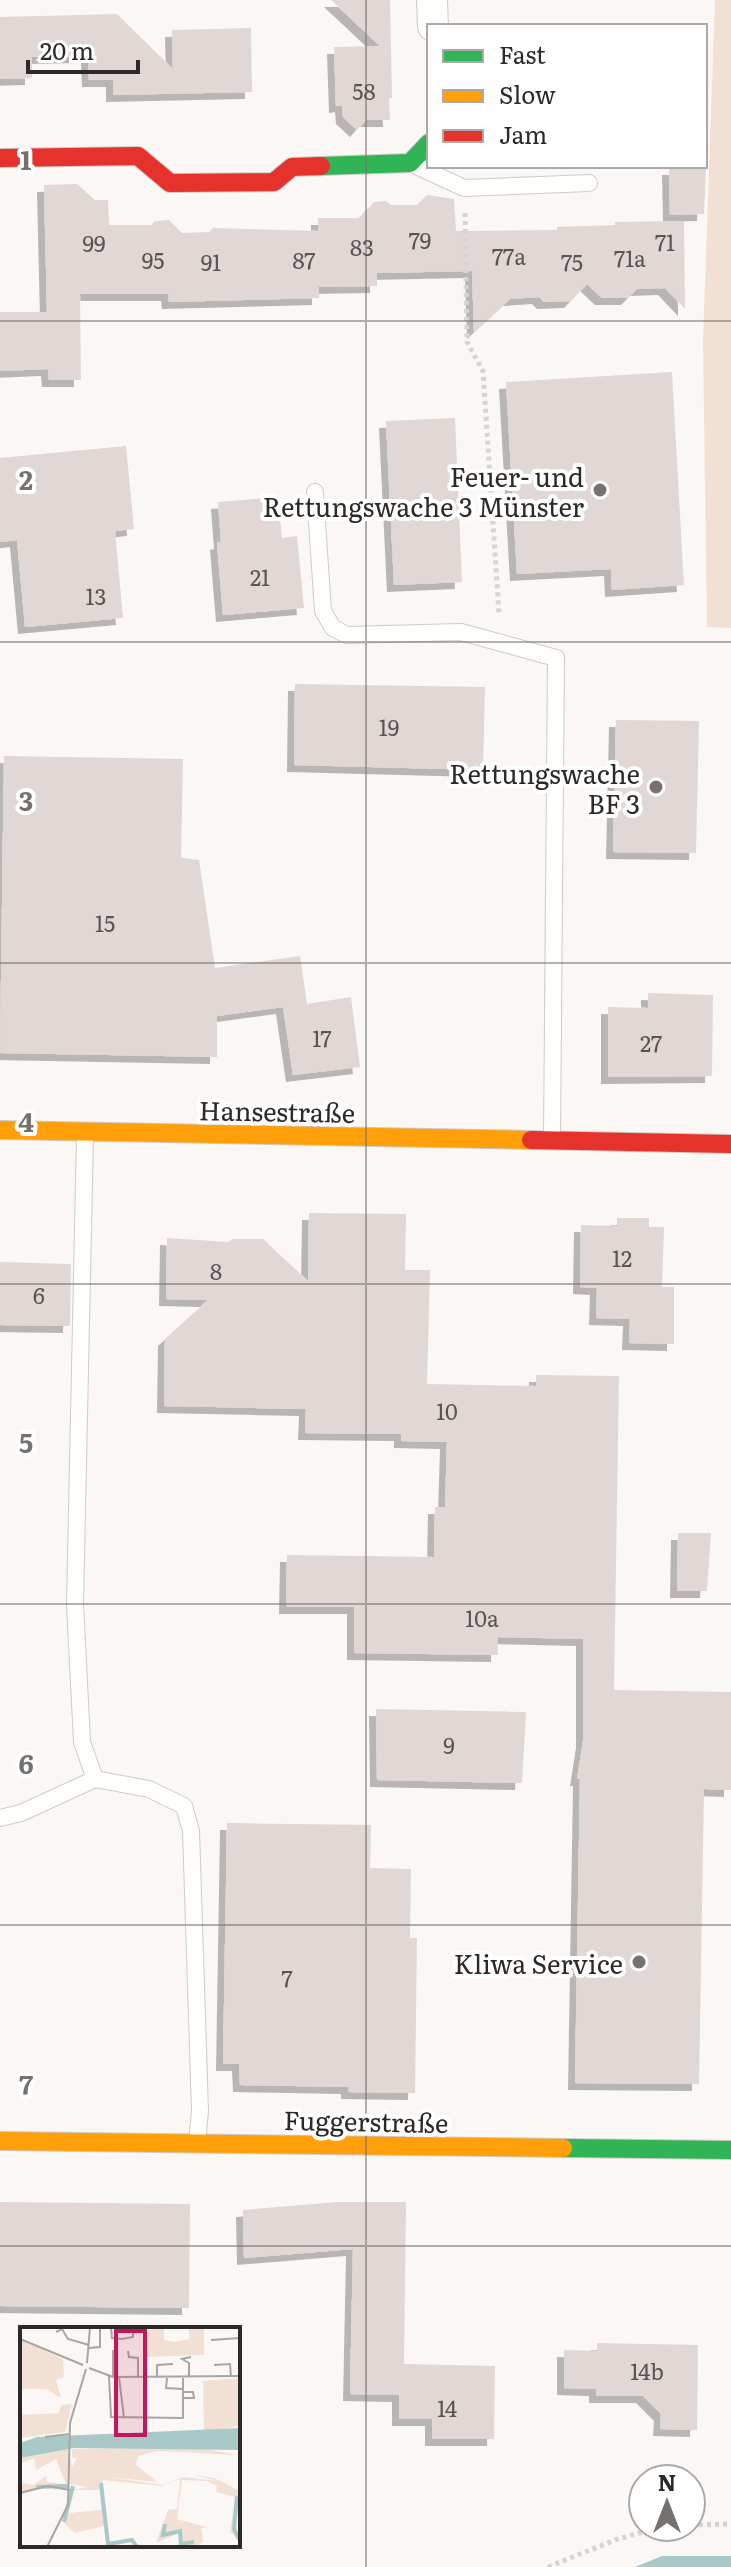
<svg xmlns="http://www.w3.org/2000/svg" width="731" height="2567" font-family="Literata,serif">
	<defs>
		<filter id="shadow"><feDropShadow dx="-7" dy="7" stdDeviation="0" flood-color="#0004"/></filter>
	</defs>
	<rect width="100%" height="100%" fill="#fbf7f4"/>
	<polygon fill="#f2e0d5" points="715,0 731,0 731,628 707,627 703,341"/>
	<polygon fill="#a9c9c8" points="662,2556 731,2556 731,2567 635,2567"/>
	<g fill="#e1d8d5" filter="url(#shadow)">
		<polygon points="331,0 390,0 392,98 389,98 390,120 366,120 357,130 343,117 342,105 336,106 334,47 380,46"/>
		<polygon points="117,14 173,69 172,30 251,28 252,92 113,95 113,80 89,80 88,56 32,57 32,78 0,79 0,17"/>
		<polygon points="669,168 706,168 704,214 670,215"/>
		<polygon points="77,184 95,200 108,200 109,225 151,225 155,221 169,220 182,233 209,232 213,228 318,231 318,218 360,218 374,202 386,201 391,205 417,205 427,195 454,199 456,231 557,230 557,227 615,225 615,222 684,221 685,309 665,288 637,289 628,298 602,298 587,284 571,301 544,302 539,297 510,299 474,332 472,271 377,273 377,286 319,287 319,298 169,302 168,294 80,294 81,380 49,380 48,369 0,371 0,312 47,312 44,185"/>
		<polygon points="672,372 684,585 612,590 611,569 517,574 506,382"/>
		<polygon points="455,418 462,582 394,585 386,421"/>
		<polygon points="126,446 134,529 115,531 123,618 25,627 17,540 0,542 0,458"/>
		<polygon points="278,497 282,538 297,536 304,608 223,615 217,543 221,542 218,502"/>
		<polygon points="295,684 485,687 483,770 294,765"/>
		<polygon points="616,720 699,721 696,853 613,852"/>
		<polygon points="4,756 183,759 181,858 199,860 215,968 300,956 307,1004 351,997 360,1067 293,1075 283,1007 217,1016 217,1057 0,1053"/>
		<polygon points="648,993 713,995 712,1076 608,1077 608,1007 648,1008"/>
		<polygon points="309,1213 406,1214 405,1270 430,1270 427,1384 536,1386 536,1375 619,1376 614,1690 731,1692 731,1790 704,1789 699,2084 575,2083 580,1779 577,1779 583,1741 583,1639 498,1637 498,1655 354,1653 354,1607 286,1607 287,1555 434,1557 435,1507 445,1507 447,1442 401,1441 401,1434 305,1433 306,1409 164,1406 165,1339 208,1300 166,1299 167,1238 229,1242 232,1239 263,1239 308,1281"/>
		<polygon points="617,1218 649,1218 649,1227 664,1227 662,1287 674,1287 674,1344 629,1343 630,1319 596,1318 597,1288 580,1287 581,1225 617,1226"/>
		<polygon points="0,1262 71,1264 70,1326 0,1325"/>
		<polygon points="678,1533 711,1533 707,1591 677,1591"/>
		<polygon points="376,1709 526,1712 522,1783 377,1780"/>
		<polygon points="227,1823 371,1825 370,1868 411,1869 410,1938 417,1938 415,2093 348,2092 348,2087 240,2085 239,2064 223,2064"/>
		<polygon points="0,2202 190,2204 189,2308 0,2306"/>
		<polygon points="337,2202 406,2202 404,2364 495,2366 494,2439 432,2439 432,2419 399,2419 399,2395 350,2394 353,2249 244,2258 243,2210"/>
		<polygon points="597,2343 698,2345 697,2430 660,2429 661,2414 643,2396 596,2396 596,2389 564,2388 564,2350 597,2351"/>
	</g>
	<g fill="none" stroke-linecap="round" stroke-linejoin="round">
		<defs>
			<g id="lane">
				<polyline points="412,164 464,188 589,183"/>
				<polyline points="315,492 323,611 333,628 347,635 461,632 556,658 552,1139"/>
				<polyline points="85,1135 75,1604 82,1742 95,1779 149,1789 184,1806 191,1831 200,2111 197,2142"/>
				<polyline points="0,1818 21,1813 95,1779"/>
			</g>
			<polyline id="street" points="432,0 433,26"/>
			<g id="fast">
				<polyline points="321,166 410,163 429,143"/>
				<polyline points="563,2148 731,2150"/>
			</g>
			<g id="slow">
				<polyline points="0,1130 531,1140"/>
				<polyline points="0,2141 563,2148"/>
			</g>
			<g id="jam">
				<polyline points="0,158 138,156 170,183 274,182 292,167 321,166"/>
				<polyline points="531,1140 731,1144"/>
			</g>
		</defs>
		<use href="#lane" stroke="#cecbc9" stroke-width="18"/>
		<use href="#street" stroke="#cecbc9" stroke-width="32"/>
		<use href="#fast" stroke="#cecbc9" stroke-width="20"/>
		<use href="#slow" stroke="#cecbc9" stroke-width="20"/>
		<use href="#jam" stroke="#cecbc9" stroke-width="20"/>
		<g stroke="#d7d5d4" stroke-width="5" stroke-dasharray="4 4" stroke-linecap="butt">
			<polyline points="465,213 467,342 483,371 499,614"/>
			<polyline points="691,2525 731,2524"/>
			<polyline points="548,2567 615,2540 660,2527"/>
		</g>
		<use href="#lane" stroke="#fefefd" stroke-width="16"/>
		<use href="#street" stroke="#fefefd" stroke-width="30"/>
		<use href="#fast" stroke="#30b455" stroke-width="18"/>
		<use href="#slow" stroke="#ff9f0a" stroke-width="18"/>
		<use href="#jam" stroke="#e5322d" stroke-width="18"/>
	</g>
	<path fill="none" stroke="#74716e" stroke-width="2" stroke-opacity="0.55" d="M366,0v2567M0,321h731M0,642h731M0,963h731M0,1284h731M0,1604h731M0,1925h731M0,2246h731"/>
	<g fill="#74716e" stroke="#fff" stroke-width="3">
		<circle cx="600" cy="490" r="8"/>
		<circle cx="656" cy="787" r="8"/>
		<circle cx="639" cy="1962" r="8"/>
	</g>
	<g text-anchor="middle" dominant-baseline="central" stroke-width="8" stroke-linejoin="round" paint-order="stroke">
		<g font-size="22" fill="#595552">
			<text x="364" y="90">58</text>
			<text x="420" y="239">79</text>
			<text x="665" y="241">71</text>
			<text x="94" y="242">99</text>
			<text x="362" y="246">83</text>
			<text x="509" y="255">77a</text>
			<text x="630" y="257">71a</text>
			<text x="153" y="259">95</text>
			<text x="304" y="259">87</text>
			<text x="211" y="261">91</text>
			<text x="572" y="261">75</text>
			<text x="260" y="576">21</text>
			<text x="96" y="595">13</text>
			<text x="389" y="726">19</text>
			<text x="105" y="922">15</text>
			<text x="322" y="1037">17</text>
			<text x="651" y="1042">27</text>
			<text x="622" y="1257">12</text>
			<text x="216" y="1270">8</text>
			<text x="39" y="1294">6</text>
			<text x="447" y="1410">10</text>
			<text x="482" y="1617">10a</text>
			<text x="449" y="1744">9</text>
			<text x="287" y="1977">7</text>
			<text x="647" y="2370">14b</text>
			<text x="447" y="2407">14</text>
		</g>
		<g font-size="26" fill="#2c2926" stroke="#fff" text-anchor="end">
			<text x="584" y="475">Feuer- und<tspan x="584" dy="30">Rettungswache 3 Münster</tspan></text>
			<text x="640" y="772">Rettungswache<tspan x="640" dy="30">BF 3</tspan></text>
			<text x="623" y="1962">Kliwa Service</text>
		</g>
		<g font-size="26" fill="#2c2926" stroke="#fff">
			<text transform="translate(277 1110) rotate(1)">Hansestraße</text>
			<text transform="translate(366 2120) rotate(1)">Fuggerstraße</text>
		</g>
	</g>
	<g transform="translate(20 2327)">
		<rect width="220" height="220" fill="#fbf7f4"/>
		<path d="M125,0h19v13l10,2 16,-3 -2,-12h16v28l-60,2zM0,13l43,19 1,18 -8,3 5,18 -15,-9h-26zM220,51v48l-36,6 -1,-51zM52,77l-7,28 -45,6v-23l39,-2 2,-8zM172,120l48,8 -84,-4 -17,5 -4,8 22,18 -52,-5 59,8 19,-8 35,4 -25,-6 21,3 26,13 -5,37 5,11 -10,-7 5,-35 -19,-5 1,-6 -10,-5 -25,-1 -5,39 32,9h-8l2,14 -8,5 -15,-2 -1,-12 -23,10 12,-33 9,-1 3,-30 -18,7 -60,-6 7,63 23,-4 6,8 -8,-5 -22,5 -4,-21 -29,7 -11,-10 5,-10 32,-3 -1,-20h-27l15,-3 -20,-3 -48,9v-10l13,2 13,-9 1,6 19,2 -10,-25 -20,11 -2,-12 -14,6v-5l14,-5 34,-5 4,18 5,-9h-5v-9z" fill="#f2e0d5"/>
		<path d="M220,101v22l-166,-2 -54,10v-15l17,-6z" fill="#a9c9c8"/>
		<path fill="none" stroke="#a9c9c8" stroke-width="4" d="M81,156l7,61 24,-4 5,7M16,160l33,-1M217,169l-3,33 5,10M44,195l9,-36M145,197l-2,11 17,-4 1,13 13,-2"/>
		<path fill="none" stroke="#a8a5a2" stroke-width="2" d="M91,0l1,11 10,1 11,-2v-10M36,5l6,-3 6,10 21,6M0,12l63,26M191,13l29,-2M69,21l11,-1v-20M93,23v27M108,24l1,6 9,1v19M67,36l3,-36M194,38l16,-1 1,13M69,41l24,9 127,-1M89,49l2,41 72,1v-40M169,49v-13l-7,-4 9,-2M99,50l5,41M137,51v-13l16,-1M147,51l-1,10 17,1M163,65h10l1,6h-11M25,110l25,-3M0,166l27,-7 23,4M27,220l21,-42 2,-82 16,-54"/>
		<path fill="#c2185b" fill-opacity="0.15" stroke="#c2185b" stroke-width="4" d="M96,4h29v104h-29z"/>
		<rect width="220" height="220" fill="none" stroke="#2c2926" stroke-width="4"/>
	</g>
	<g font-size="26" text-anchor="middle" font-weight="bold" fill="#74716e" stroke="#fff" stroke-width="8" stroke-linejoin="round" paint-order="stroke">
		<text x="26" y="170">1</text>
		<text x="26" y="490">2</text>
		<text x="26" y="811">3</text>
		<text x="26" y="1132">4</text>
		<text x="26" y="1453">5</text>
		<text x="26" y="1774">6</text>
		<text x="26" y="2095">7</text>
	</g>
	<rect x="427" y="24" width="280" height="144" fill="#ffffff" stroke="#aba9a8" stroke-width="2"/>
	<rect x="443" y="50" width="40" height="12" fill="#30b455" stroke="#aba9a8" stroke-width="2"/>
	<text x="499" y="64" font-size="24" fill="#2c2926">Fast</text>
	<rect x="443" y="90" width="40" height="12" fill="#ff9f0a" stroke="#aba9a8" stroke-width="2"/>
	<text x="499" y="104" font-size="24" fill="#2c2926">Slow</text>
	<rect x="443" y="130" width="40" height="12" fill="#e5322d" stroke="#aba9a8" stroke-width="2"/>
	<text x="499" y="144" font-size="24" fill="#2c2926">Jam</text>
	<g transform="translate(667 2503)"><circle r="38" fill="#ffffff" stroke="#aba9a8" stroke-width="2"/>
	<path d="M0-6L14 30L0 20L-14 30Z" fill="#74716e"/>
	<text y="-12" font-size="22" font-weight="bold" text-anchor="middle" fill="#2c2926">N</text>
	</g>
	<path d="M28 60v12h110v-12" fill="none" stroke="#2c2926" stroke-width="4"/>
	<text x="40" y="60" font-size="24" fill="#2c2926" stroke="#ffffff" stroke-width="6" paint-order="stroke">20 m</text>
</svg>
